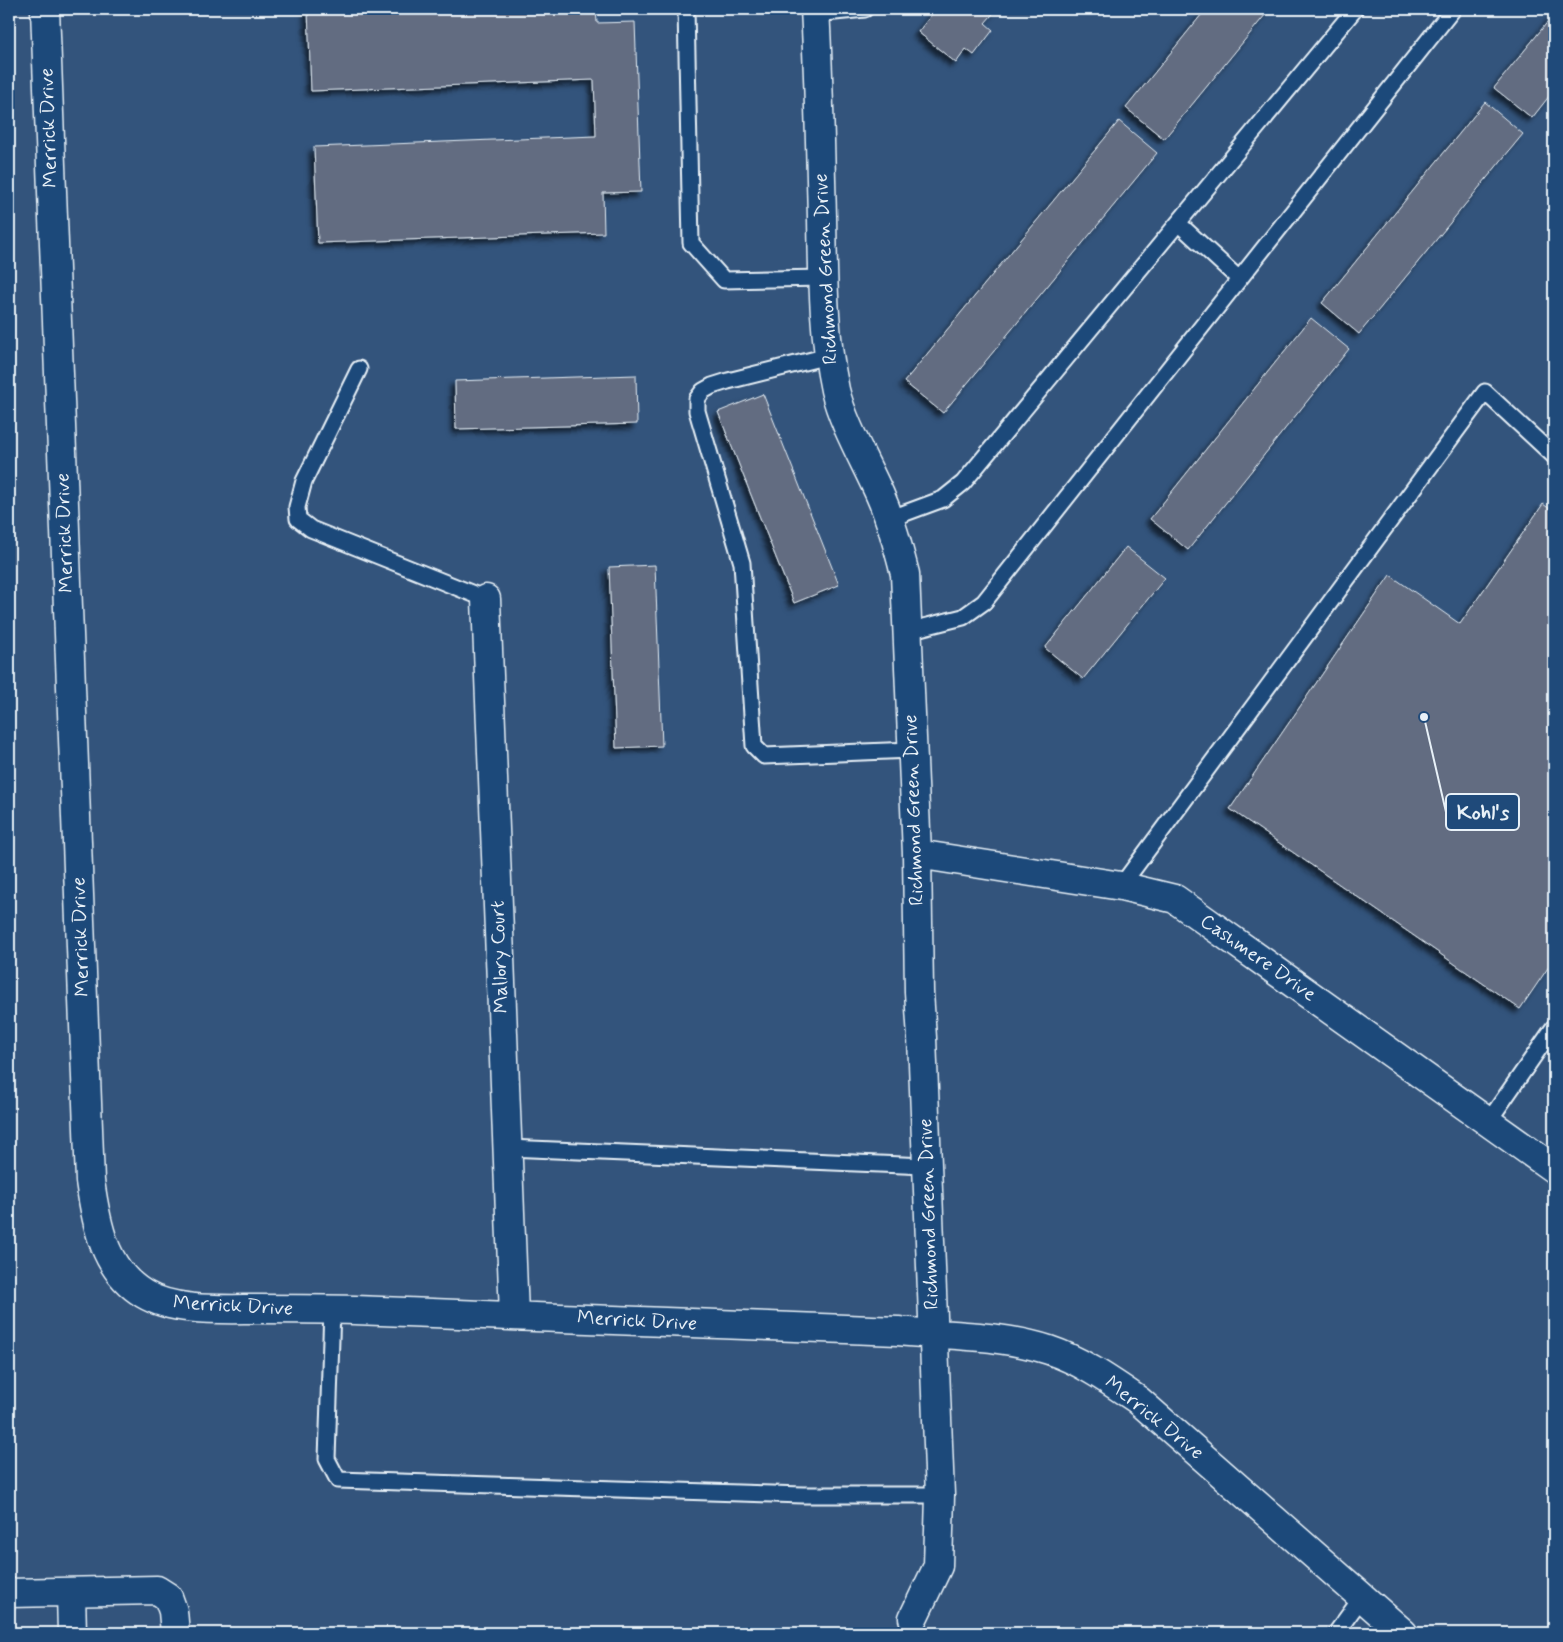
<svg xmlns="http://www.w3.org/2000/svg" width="1563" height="1642" viewBox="0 0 1563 1642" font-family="Mynerve,sans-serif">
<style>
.building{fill:#626c81;stroke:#e8f1f8;filter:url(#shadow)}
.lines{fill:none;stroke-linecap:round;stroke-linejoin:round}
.service-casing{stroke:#e8f1f8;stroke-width:19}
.minor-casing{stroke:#e8f1f8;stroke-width:31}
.service{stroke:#1f4a7a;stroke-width:15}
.minor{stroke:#1f4a7a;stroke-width:28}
.labels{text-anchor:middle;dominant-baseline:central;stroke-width:4.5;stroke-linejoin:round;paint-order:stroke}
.street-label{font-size:20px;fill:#e8f1f8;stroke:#1f4a7a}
.leader{fill:none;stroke:#e8f1f8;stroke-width:2}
.callout-dot{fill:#e8f1f8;stroke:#1f4a7a;stroke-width:2}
.callout{fill:#1f4a7a;stroke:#e8f1f8;stroke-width:2}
.callout-label{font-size:21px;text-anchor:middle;font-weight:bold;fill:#e8f1f8}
</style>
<defs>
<filter id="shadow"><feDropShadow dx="-4.5" dy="4.5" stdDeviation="2.5" flood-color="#0009"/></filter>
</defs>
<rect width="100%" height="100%" fill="#33547c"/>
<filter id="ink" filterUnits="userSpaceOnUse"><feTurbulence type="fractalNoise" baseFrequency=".02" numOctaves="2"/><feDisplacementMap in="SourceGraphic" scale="10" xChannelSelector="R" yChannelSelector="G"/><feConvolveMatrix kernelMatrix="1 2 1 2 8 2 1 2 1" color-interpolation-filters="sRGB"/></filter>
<g filter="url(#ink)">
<path class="building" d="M308,9H596L597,23L635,22L641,192L603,193L604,233L318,243L314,147L596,136L594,80L311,91Z
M936,9H997L985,23L993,30L974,55L966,49L956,63L918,32Z
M1206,9H1270L1164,139L1126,108Z
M1554,14V90L1532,118L1494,88Z
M1485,102L1523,134L1359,334L1322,303Z
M1119,121L1157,153L943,413L904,382Z
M1311,318L1349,349L1188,550L1150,519Z
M636,375L637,424L456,429L455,381Z
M763,394L839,585L794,603L718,412Z
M1543,504L1554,512V959L1520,1009L1230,809L1390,575L1460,624Z
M1126,547L1165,578L1083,679L1045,648Z
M655,565L662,746L616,748L609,567Z"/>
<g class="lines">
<defs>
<path id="service" d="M686,9L691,243L724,280L824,278
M815,14L865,9
M1178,223L1239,279
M828,356L728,381L712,386L703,391L697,399V411L742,563L754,746L764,756L912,750
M359,369L304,481L297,507L298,519L311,529L486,599
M889,519L943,499L963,483L1355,9
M908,631L963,617L984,602L1453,9
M1121,886L1485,392L1554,456
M1488,1122L1554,1027
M508,1148L926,1166
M332,1309L327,1459L338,1480L803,1495H940
M1336,1633L1362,1597"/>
<path id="minor" d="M45,9L90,1181C96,1223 104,1270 144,1294C174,1312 222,1309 257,1309C290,1309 322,1309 355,1310C536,1316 717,1325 898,1331C948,1336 1000,1334 1049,1350C1082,1361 1110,1381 1138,1400L1403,1633
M815,9C819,78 820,147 822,217C823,275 823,334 835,390C843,424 866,463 880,495C891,520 898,547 905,574L917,854L919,992L922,1038L940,1495L938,1566L913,1618
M486,599L514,1315
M917,854L1121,886L1175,899L1554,1169
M9,1593L157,1590L168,1597L173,1611L175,1633
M71,1593L72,1633"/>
</defs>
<use href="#service" class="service-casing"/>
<use href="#minor" class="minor-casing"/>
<use href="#service" class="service"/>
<use href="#minor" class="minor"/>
</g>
</g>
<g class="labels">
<g class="street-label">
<text transform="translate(49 128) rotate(-92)">Merrick Drive</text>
<text transform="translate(826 269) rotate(-93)">Richmond Green Drive</text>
<text transform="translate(65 533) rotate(-92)">Merrick Drive</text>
<text transform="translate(914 810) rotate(-92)">Richmond Green Drive</text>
<text transform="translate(81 937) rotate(-92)">Merrick Drive</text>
<text transform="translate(500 957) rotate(-92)">Mallory Court</text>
<text transform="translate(1258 958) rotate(35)">Cashmere Drive</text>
<text transform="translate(929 1214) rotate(-92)">Richmond Green Drive</text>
<text transform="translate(233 1306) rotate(3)">Merrick Drive</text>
<text transform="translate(637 1321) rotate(3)">Merrick Drive</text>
<text transform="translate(1154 1418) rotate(39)">Merrick Drive</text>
</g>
</g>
<path class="leader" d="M1424 717L1446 812"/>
<circle class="callout-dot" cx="1424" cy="717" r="5"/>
<rect class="callout" x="1446" y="794" width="73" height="36" rx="5"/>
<g class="callout-label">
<text x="1483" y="819">Kohl's</text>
</g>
<rect width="1563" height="1642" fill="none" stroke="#1f4a7a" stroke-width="30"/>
<rect x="15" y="15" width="1533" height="1612" fill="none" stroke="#e8f1f8" stroke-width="2" filter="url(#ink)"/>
</svg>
